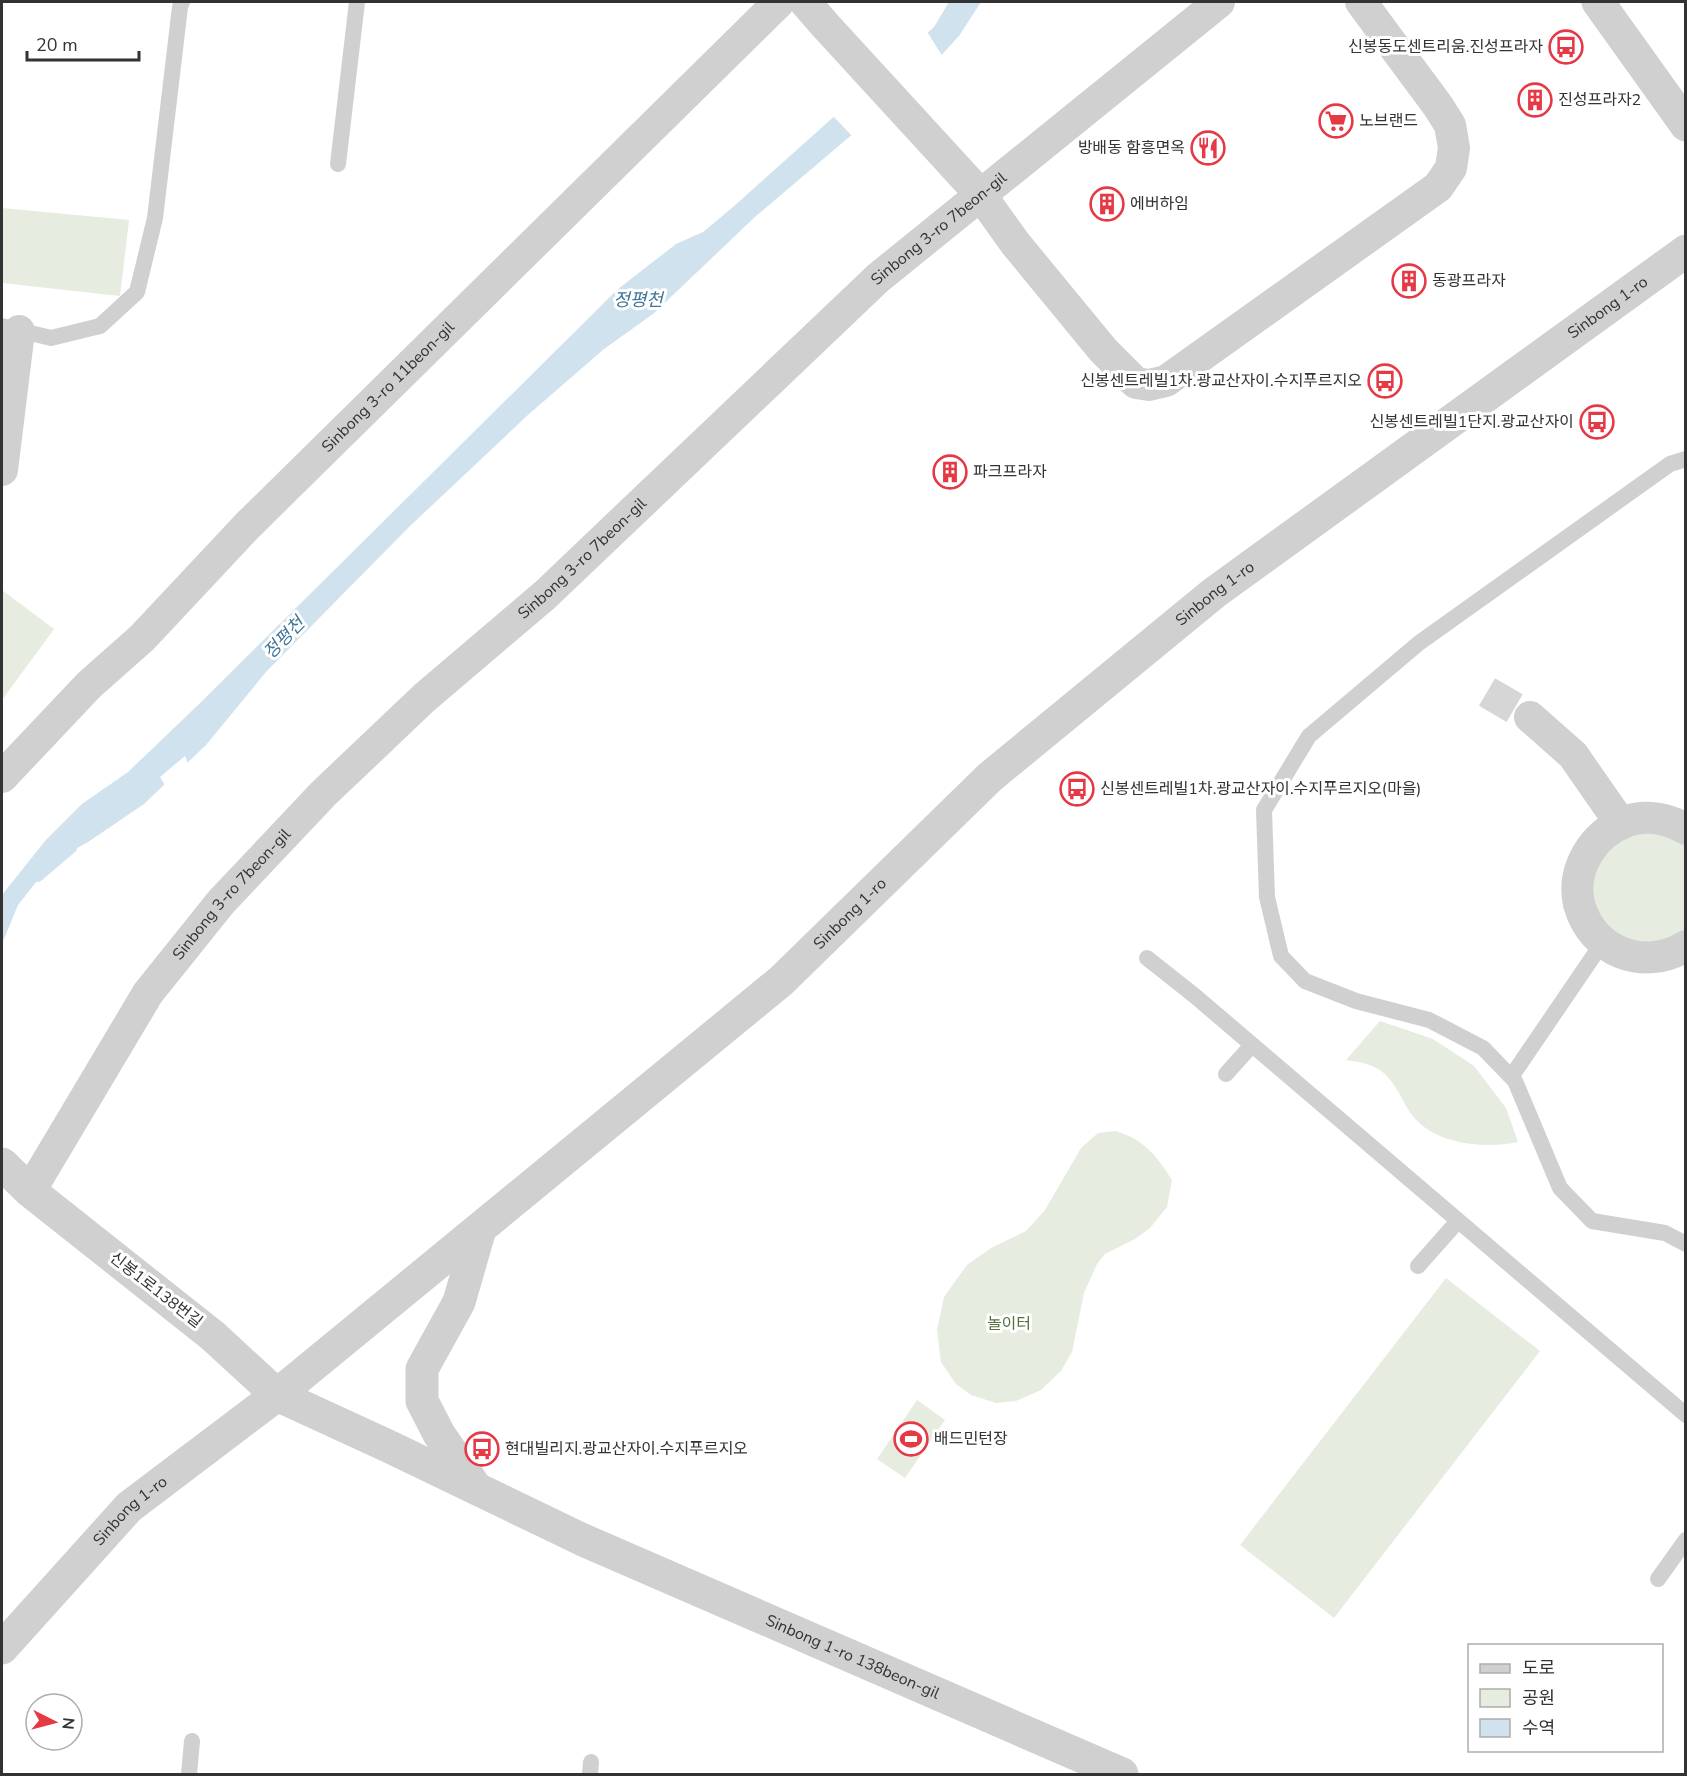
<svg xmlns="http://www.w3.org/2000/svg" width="1687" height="1776" viewBox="0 0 1687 1776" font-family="'Nunito Sans','Noto Sans KR',sans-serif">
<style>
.green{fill:#e6ecdf}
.water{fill:#cfe2ee}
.pier{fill:#fff}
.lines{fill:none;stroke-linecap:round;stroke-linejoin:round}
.stream{stroke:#cfe2ee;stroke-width:10}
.minor-tunnel{stroke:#d6d6d6;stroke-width:32;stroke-dasharray:32 16;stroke-linecap:butt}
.service{stroke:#d0d0d0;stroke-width:16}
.minor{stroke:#d0d0d0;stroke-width:32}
.tertiary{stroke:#d0d0d0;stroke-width:33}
.labels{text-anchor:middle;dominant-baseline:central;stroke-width:6;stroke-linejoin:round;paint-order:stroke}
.poi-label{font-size:16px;fill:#333;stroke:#fff;text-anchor:start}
.street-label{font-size:16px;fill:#333;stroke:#fff}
.park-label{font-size:16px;fill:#56703f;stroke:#fff}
.water-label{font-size:18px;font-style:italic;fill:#3f7597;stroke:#fff}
</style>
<rect width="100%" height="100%" fill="#fff"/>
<path class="green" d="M2,208L129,220L120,296L2,283Z
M2,590L54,629L2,700Z
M1614,831L1685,835V941L1648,954L1590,922L1587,861Z
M1380,1021L1433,1039L1474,1066L1506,1108L1518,1142C1484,1149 1435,1145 1412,1115C1407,1109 1404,1102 1400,1095C1386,1069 1375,1064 1346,1060Z
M1115,1131C1144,1139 1156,1155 1172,1180L1167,1207L1150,1228L1135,1239L1105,1254L1097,1264L1084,1293L1072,1352L1061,1371L1041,1390L1016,1401L996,1403L971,1395L956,1384L941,1362L937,1330L944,1297L967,1265L991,1248L1026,1231L1045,1210L1081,1148L1098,1133Z
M1446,1278L1540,1351L1334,1618L1240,1545Z
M917,1400L945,1420L905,1478L877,1459Z"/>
<path class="water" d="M949,2H981L959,36L927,71L756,216L653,314L604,349L529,414L410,526L266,672L206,745L144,804L88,842L52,862L18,905L2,944V895L45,841L82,804L128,772L197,706L618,289L676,244L703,232L733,207L934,27Z"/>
<path class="pier" d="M926,30L943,57L929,73L853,137L832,115Z
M185,756L189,766L166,787L160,777Z"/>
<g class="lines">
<path class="stream" d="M38,877L72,848"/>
<path class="minor-tunnel" d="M1487,692L1530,717"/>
<path class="service" d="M338,164L357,2
M2,326L51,338L100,326L137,292L155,218L180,7L182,2
M1686,459L1670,464L1419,643L1309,736L1264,810L1267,897L1281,956L1305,981L1356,1001L1429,1020L1483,1048L1515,1081L1560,1188L1592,1221L1665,1233L1686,1244
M1147,958L1195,996L1686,1415
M1226,1074L1252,1045
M1511,1077L1603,942
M1418,1266L1458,1221
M1658,1579L1686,1540
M189,1774L192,1741
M590,1774L591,1762"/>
<g class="minor">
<path d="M805,2L825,25L980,194L1015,243L1103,350L1136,383L1149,385L1166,381L1438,187L1451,168L1454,148L1450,125L1438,106L1361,2"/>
<path d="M2,470L19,331"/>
<path d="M1530,717L1573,755L1621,824"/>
<path id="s1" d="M2,777L89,685L142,638L248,525L779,2"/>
<path d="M1686,829C1667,818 1645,814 1624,822C1593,835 1571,869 1579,904C1592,952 1644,972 1686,946"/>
<path id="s2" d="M30,1191L148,993L221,902L323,794L424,698L545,595L878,278L1219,2"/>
</g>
<g class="tertiary">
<path d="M1598,2L1686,125"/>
<path id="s3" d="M2,1164L30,1191L213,1336L277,1395L388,1446L581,1539L1122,1774"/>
<path d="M476,1488L439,1434L422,1401V1369L459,1302L480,1229"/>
<path id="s4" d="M2,1648L129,1507L277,1395L781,981L990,777L1214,593L1686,251"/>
</g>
</g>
<defs>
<symbol id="bus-ring" viewBox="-11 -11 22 22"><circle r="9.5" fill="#fff" stroke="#e63946" stroke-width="1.5"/><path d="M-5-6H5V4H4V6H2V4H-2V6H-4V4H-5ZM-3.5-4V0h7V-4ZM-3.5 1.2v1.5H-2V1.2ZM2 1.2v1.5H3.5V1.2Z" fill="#e63946"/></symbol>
<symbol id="building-ring" viewBox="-11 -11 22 22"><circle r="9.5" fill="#fff" stroke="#e63946" stroke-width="1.5"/><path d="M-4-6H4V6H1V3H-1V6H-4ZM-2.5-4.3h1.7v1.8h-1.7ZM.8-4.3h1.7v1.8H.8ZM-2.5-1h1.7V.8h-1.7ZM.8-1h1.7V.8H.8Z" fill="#e63946"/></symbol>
<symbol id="supermarket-ring" viewBox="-11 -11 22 22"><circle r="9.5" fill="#fff" stroke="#e63946" stroke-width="1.5"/><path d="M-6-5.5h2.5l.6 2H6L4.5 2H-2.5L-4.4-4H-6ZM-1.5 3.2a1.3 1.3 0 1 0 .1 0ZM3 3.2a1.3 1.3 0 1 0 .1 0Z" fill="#e63946"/></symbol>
<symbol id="restaurant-ring" viewBox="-11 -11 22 22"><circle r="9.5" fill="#fff" stroke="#e63946" stroke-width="1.5"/><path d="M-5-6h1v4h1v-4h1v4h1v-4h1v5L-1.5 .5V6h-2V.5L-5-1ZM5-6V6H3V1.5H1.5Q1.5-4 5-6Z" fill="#e63946"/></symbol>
<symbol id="stadium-ring" viewBox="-11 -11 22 22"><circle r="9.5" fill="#fff" stroke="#e63946" stroke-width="1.5"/><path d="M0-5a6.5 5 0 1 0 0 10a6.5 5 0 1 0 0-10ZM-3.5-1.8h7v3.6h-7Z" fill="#e63946"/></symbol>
</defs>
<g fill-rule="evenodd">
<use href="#bus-ring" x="1547" y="28" width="38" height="38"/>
<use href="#building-ring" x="1516" y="81" width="38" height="38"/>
<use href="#supermarket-ring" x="1317" y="102" width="38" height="38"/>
<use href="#restaurant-ring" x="1189" y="129" width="38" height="38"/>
<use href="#building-ring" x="1088" y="185" width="38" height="38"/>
<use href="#building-ring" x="1390" y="262" width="38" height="38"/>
<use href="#bus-ring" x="1366" y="362" width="38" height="38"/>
<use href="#bus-ring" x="1578" y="403" width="38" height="38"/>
<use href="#building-ring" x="931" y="453" width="38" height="38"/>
<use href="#bus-ring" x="1058" y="770" width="38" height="38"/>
<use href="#stadium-ring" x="892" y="1420" width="38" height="38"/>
<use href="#bus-ring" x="463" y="1430" width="38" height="38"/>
</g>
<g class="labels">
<g class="poi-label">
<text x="1543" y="47" text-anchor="end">신봉동도센트리움.진성프라자</text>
<text x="1558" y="100">진성프라자2</text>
<text x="1359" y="121">노브랜드</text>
<text x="1185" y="148" text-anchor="end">방배동 함흥면옥</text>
<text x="1130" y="204">에버하임</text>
<text x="1432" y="281">동광프라자</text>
<text x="1362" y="381" text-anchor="end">신봉센트레빌1차.광교산자이.수지푸르지오</text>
<text x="1574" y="422" text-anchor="end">신봉센트레빌1단지.광교산자이</text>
<text x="973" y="472">파크프라자</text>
<text x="1100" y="789">신봉센트레빌1차.광교산자이.수지푸르지오(마을)</text>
<text x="934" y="1439">배드민턴장</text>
<text x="505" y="1449">현대빌리지.광교산자이.수지푸르지오</text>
</g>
<g class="street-label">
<text stroke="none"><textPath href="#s2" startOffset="1332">Sinbong 3-ro 7beon-gil</textPath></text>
<text stroke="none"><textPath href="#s4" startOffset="2096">Sinbong 1-ro</textPath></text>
<text stroke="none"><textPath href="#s1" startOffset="549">Sinbong 3-ro 11beon-gil</textPath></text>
<text stroke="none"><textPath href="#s2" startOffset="846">Sinbong 3-ro 7beon-gil</textPath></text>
<text stroke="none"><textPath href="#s4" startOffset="1610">Sinbong 1-ro</textPath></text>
<text stroke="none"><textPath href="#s2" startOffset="360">Sinbong 3-ro 7beon-gil</textPath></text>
<text stroke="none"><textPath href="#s4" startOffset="1124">Sinbong 1-ro</textPath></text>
<text transform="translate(156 1290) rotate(38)">신봉1로138번길</text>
<text stroke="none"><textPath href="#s4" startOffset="188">Sinbong 1-ro</textPath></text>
<text stroke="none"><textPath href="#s3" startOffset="992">Sinbong 1-ro 138beon-gil</textPath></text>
</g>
<g class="park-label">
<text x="1009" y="1324">놀이터</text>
</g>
<g class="water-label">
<text x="638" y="300">정평천</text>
<text transform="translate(284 638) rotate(-46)">정평천</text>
</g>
</g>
<rect width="1687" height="1776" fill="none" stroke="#333333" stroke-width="6"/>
<rect x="1468" y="1644" width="195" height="108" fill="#ffffff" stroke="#adadad" stroke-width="1.5"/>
<rect x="1480" y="1664" width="30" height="9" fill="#d0d0d0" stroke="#adadad" stroke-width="1.5"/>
<text x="1522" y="1674" font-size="18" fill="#333333">도로</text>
<rect x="1480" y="1689" width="30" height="18" fill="#e6ecdf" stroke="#adadad" stroke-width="1.5"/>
<text x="1522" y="1704" font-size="18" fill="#333333">공원</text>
<rect x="1480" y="1719" width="30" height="18" fill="#cfe2ee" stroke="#adadad" stroke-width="1.5"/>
<text x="1522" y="1734" font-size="18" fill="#333333">수역</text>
<g transform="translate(54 1722) rotate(96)"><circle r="28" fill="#ffffff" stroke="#adadad" stroke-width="1.5"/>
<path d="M0-4.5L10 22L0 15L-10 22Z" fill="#e63946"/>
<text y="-9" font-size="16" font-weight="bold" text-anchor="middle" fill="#333333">N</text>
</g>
<path d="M27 51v9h112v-9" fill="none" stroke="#333333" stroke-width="3"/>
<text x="36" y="51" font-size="18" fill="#333333" stroke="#ffffff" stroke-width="4.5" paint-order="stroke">20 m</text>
</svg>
